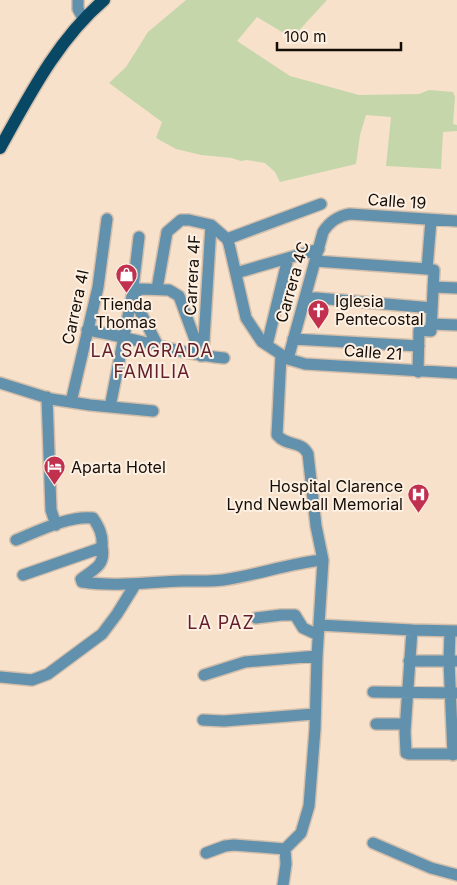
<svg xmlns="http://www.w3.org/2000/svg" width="457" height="885" viewBox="0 0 457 885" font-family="Inter,sans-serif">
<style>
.green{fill:#c5d6ab}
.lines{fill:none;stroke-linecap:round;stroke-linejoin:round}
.minor-casing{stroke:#d3bfab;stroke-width:14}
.major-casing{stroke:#d3bfab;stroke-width:15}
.minor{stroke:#6191ad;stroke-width:11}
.major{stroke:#084865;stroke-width:12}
.labels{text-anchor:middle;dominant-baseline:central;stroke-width:4;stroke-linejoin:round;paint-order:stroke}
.street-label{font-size:16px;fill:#140d06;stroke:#fdf0e2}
.poi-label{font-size:16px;fill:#140d06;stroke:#fdf0e2;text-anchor:start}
.neighbourhood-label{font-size:18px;letter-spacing:1px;fill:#631e2a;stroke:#fdf0e2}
</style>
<rect width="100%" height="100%" fill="#f7e1ca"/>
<path class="green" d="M186,0H327L292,38L257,17L237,41L290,76L359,95L419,94L429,90L453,92L455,97L453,124L457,125V131L443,132L441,169L386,166L391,117L366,115L360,135L356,164L280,182L275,172L265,163L247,160L241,161L232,158L201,155L176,149L156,138L162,122L109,83L126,67L148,32Z"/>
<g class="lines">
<defs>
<path id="minor" d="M78,0V9L84,20
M139,237L132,296L158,346
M227,239L321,204
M315,261L427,269
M236,273L319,249
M433,287L457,288
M157,289L167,232L181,220H189L211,225L227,239L229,244L246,318L262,342L288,359L305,364L457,373
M305,297L432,308
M431,324L457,325
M87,330C133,337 177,354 224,358
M293,339L419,346
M267,345L288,258
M281,355L277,435C287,447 301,440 308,454L316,526L323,560L317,656L315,729L309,806L301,833L285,849
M203,356L211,225
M288,359L323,232C330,221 338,216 350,214L457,221
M418,372L419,330L431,331L434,270L427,269L431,220
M0,383L51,399L90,405L153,411
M47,397L51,510L56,525
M71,402L98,287L107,219
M110,407L132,296L140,289L169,290L179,296L201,356
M16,540C38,531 70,515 93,518C99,527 103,535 102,546L98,549L23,575
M102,546C106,566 94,569 81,579L82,582C116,587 149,582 182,581C198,581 213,582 229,579C260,574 291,563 323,560
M256,618L281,615H295L303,628L318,635
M319,625L412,630L457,631
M412,630L405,731L406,753L409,754H457
M450,631L449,661L453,755
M409,661H455
M204,675L245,662L317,656
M0,677L32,680L48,674L102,634L117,614L135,585
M373,692L456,693
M203,720L224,721L314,714
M376,724H405
M373,843L431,868L457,875
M206,853L225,846L234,845L285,849L286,864L283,885"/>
<path id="major" d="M0,148C29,96 58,39 104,0"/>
</defs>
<use href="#minor" class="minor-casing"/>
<use href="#major" class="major-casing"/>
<use href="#minor" class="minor"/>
<use href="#major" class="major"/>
</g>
<defs>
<symbol id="shop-pin" viewBox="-11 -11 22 30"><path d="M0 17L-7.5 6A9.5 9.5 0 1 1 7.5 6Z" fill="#c1304f" stroke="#fdf0e2"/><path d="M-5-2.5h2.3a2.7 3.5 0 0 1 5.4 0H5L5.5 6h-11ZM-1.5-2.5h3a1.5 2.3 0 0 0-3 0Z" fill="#fff"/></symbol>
<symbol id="church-pin" viewBox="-11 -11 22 30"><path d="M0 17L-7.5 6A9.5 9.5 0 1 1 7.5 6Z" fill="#c1304f" stroke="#fdf0e2"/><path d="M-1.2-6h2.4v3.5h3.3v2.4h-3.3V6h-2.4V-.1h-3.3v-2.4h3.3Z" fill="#fff"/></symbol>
<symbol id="hotel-pin" viewBox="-11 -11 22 30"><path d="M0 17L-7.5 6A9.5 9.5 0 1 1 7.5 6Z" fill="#c1304f" stroke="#fdf0e2"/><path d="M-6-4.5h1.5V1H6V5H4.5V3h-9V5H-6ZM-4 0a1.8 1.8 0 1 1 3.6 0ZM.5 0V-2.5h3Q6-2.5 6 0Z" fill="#fff"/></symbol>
<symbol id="hospital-pin" viewBox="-11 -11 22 30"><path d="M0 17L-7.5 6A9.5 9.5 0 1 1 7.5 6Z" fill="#c1304f" stroke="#fdf0e2"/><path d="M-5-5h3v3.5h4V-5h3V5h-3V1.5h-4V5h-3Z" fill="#fff"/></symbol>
</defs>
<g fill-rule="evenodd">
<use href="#shop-pin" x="114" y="262" width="25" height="34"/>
<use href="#church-pin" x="306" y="298" width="25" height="34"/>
<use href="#hotel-pin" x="42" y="454" width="25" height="34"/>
<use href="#hospital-pin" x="406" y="482" width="25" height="34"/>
</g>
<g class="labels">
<g class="street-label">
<text transform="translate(397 201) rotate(4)">Calle 19</text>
<text transform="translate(192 275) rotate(-87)">Carrera 4F</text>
<text transform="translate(292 282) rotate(-74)">Carrera 4C</text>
<text transform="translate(75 307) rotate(-78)">Carrera 4I</text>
<text transform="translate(373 352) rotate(4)">Calle 21</text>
</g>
<g class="poi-label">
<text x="335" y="301">Iglesia<tspan x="335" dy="18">Pentecostal</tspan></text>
<text x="126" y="304" text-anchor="middle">Tienda<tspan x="126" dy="18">Thomas</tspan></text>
<text x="71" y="467">Aparta Hotel</text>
<text x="403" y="486" text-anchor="end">Hospital Clarence<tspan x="403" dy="18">Lynd Newball Memorial</tspan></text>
</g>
<g class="neighbourhood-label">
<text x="152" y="350">LA SAGRADA<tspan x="152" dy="21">FAMILIA</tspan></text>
<text x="221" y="622">LA PAZ</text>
</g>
</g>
<path d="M277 42v8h124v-8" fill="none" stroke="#140d06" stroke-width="2.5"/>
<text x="284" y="42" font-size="15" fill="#140d06" stroke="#fdf0e2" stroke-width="4" paint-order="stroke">100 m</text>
</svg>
